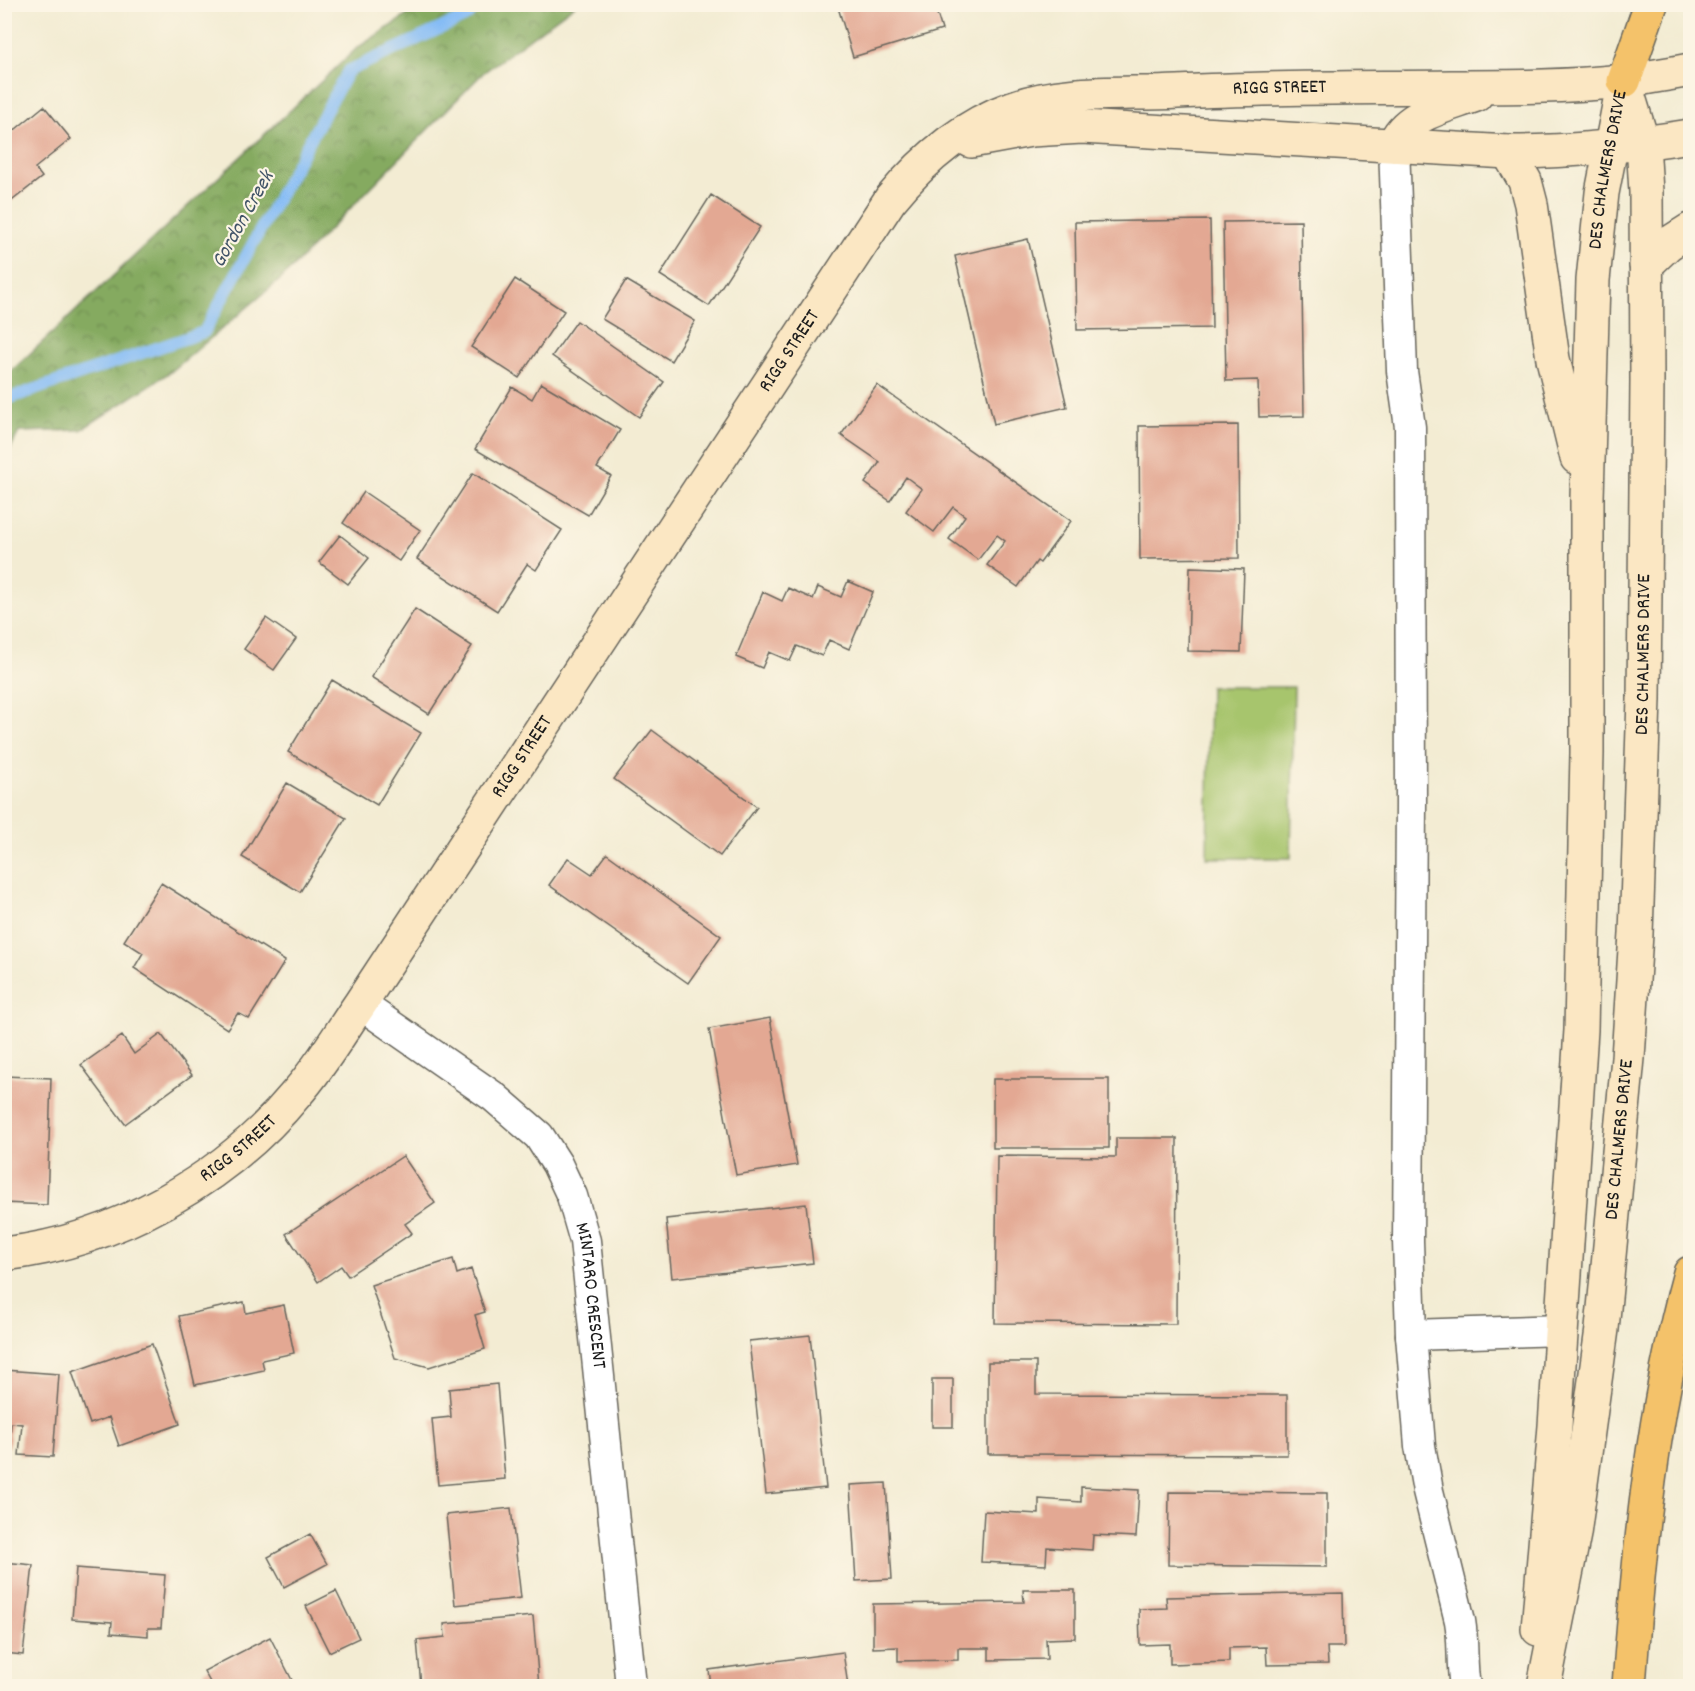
<svg xmlns="http://www.w3.org/2000/svg" width="1695" height="1691" viewBox="0 0 1695 1691" font-family="Dekko,sans-serif">
<style>
.grass{fill:#a7c56d;stroke:#627044;stroke-width:1.5}
.forest{fill:url(#forest-crowns);stroke:#50633e;stroke-width:1.5}
.lines{fill:none;stroke-linecap:round;stroke-linejoin:round}
.stream{stroke:#85bcf5;stroke-width:12}
.building{fill:#e3a893}
.street-casing{stroke:#67655c;stroke-width:33}
.secondary-casing{stroke:#67655c;stroke-width:36}
.highway-casing{stroke:#67655c;stroke-width:36}
.street{stroke:#fff;stroke-width:30}
.secondary{stroke:#fbe7c3;stroke-width:33}
.highway{stroke:#f4c26a;stroke-width:33}
.labels{text-anchor:middle;dominant-baseline:central;stroke-width:4.5;stroke-linejoin:round;paint-order:stroke}
.street-label{font-size:20px;fill:#1c1c1c;stroke:#fcf5e5}
.water-label{font-size:21px;font-style:italic;fill:#415468;stroke:#fcf5e5}
</style>
<defs>
<pattern id="forest-crowns" width="20" height="18" patternUnits="userSpaceOnUse" patternTransform="scale(1.5)"><rect width="20" height="18" fill="#85aa60"/><path d="M2 6a3 3 0 1 1 6 0M12 15a3 3 0 1 1 6 0" fill="none" stroke="#6c8a4e"/></pattern>
</defs>
<rect width="100%" height="100%" fill="#fcf5e5"/>
<filter id="ink" filterUnits="userSpaceOnUse"><feTurbulence type="fractalNoise" baseFrequency=".0167" numOctaves="2"/><feDisplacementMap in="SourceGraphic" scale="12" xChannelSelector="R" yChannelSelector="G"/><feConvolveMatrix kernelMatrix="1 2 1 2 8 2 1 2 1" color-interpolation-filters="sRGB"/></filter>
<filter id="wash" filterUnits="userSpaceOnUse"><feTurbulence type="fractalNoise" baseFrequency=".008" numOctaves="4" result="noise"/><feDisplacementMap in="SourceGraphic" scale="24" xChannelSelector="R" yChannelSelector="G"/><feGaussianBlur stdDeviation="1.35" result="paint"/><feColorMatrix in="noise" values="0 0 0 0 0 0 0 0 0 0 0 0 0 0 0 0 0 1.4 0 .05"/><feComposite in="paint" operator="in"/></filter>
<g filter="url(#wash)">
<rect width="100%" height="100%" fill="#f3ecd3"/>
<path class="grass" d="M1210,687H1294L1291,858H1207Z"/>
<path class="forest" d="M424,4L575,5L483,73L282,278L172,371L81,430L19,432L5,459V377L357,48Z"/>
<g class="lines">
<path class="stream" d="M4,400L204,332L348,71L465,17L480,4"/>
</g>
<g id="blocks">
<path class="building" d="M837,4H934L942,30L853,57Z
M44,106L71,139L35,168L42,177L4,207V125L11,133Z
M711,195L760,227L709,306L660,275Z
M1210,220L1212,328L1077,330L1075,222Z
M1301,221L1304,416L1259,417L1258,380L1226,381L1223,222Z
M1028,239L1067,407L994,424L955,256Z
M515,279L564,311L519,378L471,347Z
M626,280L695,321L671,361L602,319Z
M577,321L664,382L639,417L552,356Z
M541,383L620,430L597,468L611,476L588,515L475,449L512,387L532,399Z
M877,385L1071,521L1040,563L1037,561L1018,587L987,565L1005,541L997,535L978,560L949,539L965,516L953,507L934,532L906,511L922,489L906,477L890,501L865,483L880,462L841,435Z
M1238,425L1239,558L1140,559L1139,426Z
M473,473L562,530L536,570L527,564L497,611L417,559Z
M364,492L420,530L399,561L343,523Z
M340,535L369,558L348,584L319,562Z
M1190,567L1244,569L1241,652L1188,651Z
M848,581L873,592L849,649L829,640L822,656L797,646L790,661L769,652L762,668L736,657L763,592L782,601L788,588L813,599L818,587L841,597Z
M415,609L472,646L429,714L371,677Z
M266,618L296,639L274,670L244,649Z
M332,680L421,733L377,805L288,752Z
M652,730L757,807L720,856L614,779Z
M287,783L346,818L300,892L242,857Z
M607,854L721,936L688,983L549,885L568,858L592,874Z
M161,883L285,961L249,1019L238,1013L227,1029L134,968L143,953L124,941Z
M770,1018L797,1165L736,1175L709,1029Z
M161,1034L192,1075L125,1124L81,1065L122,1036L134,1054Z
M4,1076L51,1078L47,1205L4,1203Z
M993,1079H1109V1148H993Z
M1116,1138H1177L1176,1324L995,1323L997,1156L1116,1157Z
M403,1156L435,1203L405,1224L412,1233L348,1276L341,1266L318,1282L286,1234Z
M806,1204L813,1263L672,1278L666,1219Z
M453,1259L457,1274L471,1269L485,1312L475,1315L485,1349L429,1367L395,1358L371,1285Z
M244,1302L246,1313L284,1305L294,1353L262,1360L264,1370L195,1385L179,1316Z
M810,1335L826,1488L766,1494L749,1341Z
M152,1344L180,1424L119,1446L109,1417L90,1424L72,1372Z
M988,1362H1036V1394L1287,1395V1455L988,1454Z
M4,1370L59,1374L53,1457L19,1455L22,1424L11,1423L9,1447H4Z
M932,1379H953V1427H932Z
M497,1384L505,1479L438,1485L432,1419L451,1417L449,1389Z
M886,1483L892,1579L856,1581L850,1485Z
M1081,1487L1139,1490L1136,1537L1093,1535L1092,1550L1047,1547L1046,1565L981,1562L984,1511L1039,1514V1499L1081,1502Z
M1169,1492L1327,1493V1567L1168,1565Z
M511,1508L521,1598L455,1605L446,1515Z
M310,1534L327,1564L284,1587L268,1557Z
M4,1562L33,1565L23,1655L4,1653Z
M76,1568L165,1575L161,1628H148V1636L111,1633L112,1622L72,1619Z
M1023,1590H1075V1638L1046,1639L1047,1659L989,1660V1648H958V1660L898,1661V1647L873,1648V1604L1024,1602Z
M336,1591L359,1638L329,1652L306,1606Z
M1343,1593L1344,1647H1327L1328,1664L1267,1665L1266,1647L1229,1648V1662L1170,1664V1644L1140,1645L1139,1609L1167,1608L1166,1597Z
M533,1616L539,1686H421L417,1640L445,1637L444,1624Z
M270,1637L295,1686H212L204,1671Z
M843,1652L848,1686H711L709,1670Z"/>
</g>
</g>
<g filter="url(#ink)">
<use href="#blocks" fill-opacity="0" stroke="#67655c" stroke-width="1.5"/>
<g class="lines">
<defs>
<g id="street">
<path d="M1394,145L1402,371L1410,427L1411,804L1408,1241L1411,1335L1420,1446L1428,1491L1460,1621C1464,1643 1461,1664 1465,1686"/>
<path id="s1" d="M360,1004L494,1097L539,1136L557,1164L572,1196L585,1241L631,1686"/>
<path d="M1411,1335L1561,1330"/>
</g>
<g id="secondary">
<path d="M971,141L1031,130L1082,127L1508,152C1571,152 1628,146 1690,136"/>
<path d="M1394,145C1404,114 1448,106 1476,95"/>
<path d="M1508,152L1525,181L1531,204L1553,359L1577,458"/>
<path d="M1646,265L1668,244L1690,230"/>
<path id="s2" d="M4,1254C117,1241 225,1180 297,1093C321,1066 340,1033 360,1004L890,200C922,161 964,125 1012,108C1066,89 1123,95 1178,92C1269,87 1360,88 1451,87C1508,87 1566,87 1623,81C1646,78 1668,74 1690,70"/>
<path id="s3" d="M1538,1629L1555,1426L1581,1030L1587,753V498L1593,280L1602,193L1623,85"/>
<path id="s4" d="M1544,1686L1574,1534L1602,1329L1628,1058L1636,934L1644,699L1647,380L1646,192L1643,143L1624,81"/>
</g>
<path id="highway" d="M1624,81L1651,4
M1629,1686C1639,1547 1653,1408 1690,1273"/>
</defs>
<use href="#street" class="street-casing"/>
<use href="#secondary" class="secondary-casing"/>
<use href="#highway" class="highway-casing"/>
<use href="#street" class="street"/>
<use href="#secondary" class="secondary"/>
<use href="#highway" class="highway"/>
</g>
</g>
<g class="labels">
<g class="street-label">
<text stroke="none"><textPath href="#s2" startOffset="1838">RIGG STREET</textPath></text>
<text stroke="none"><textPath href="#s3" startOffset="1462">DES CHALMERS DRIVE</textPath></text>
<text stroke="none"><textPath href="#s2" startOffset="1233">RIGG STREET</textPath></text>
<text stroke="none"><textPath href="#s4" startOffset="1038">DES CHALMERS DRIVE</textPath></text>
<text stroke="none"><textPath href="#s2" startOffset="747">RIGG STREET</textPath></text>
<text stroke="none"><textPath href="#s4" startOffset="552">DES CHALMERS DRIVE</textPath></text>
<text stroke="none"><textPath href="#s2" startOffset="261">RIGG STREET</textPath></text>
<text stroke="none"><textPath href="#s1" startOffset="393">MINTARO CRESCENT</textPath></text>
</g>
<g class="water-label">
<text transform="translate(244 220) rotate(-61)">Gordon Creek</text>
</g>
</g>
<rect width="1695" height="1691" fill="none" stroke="#fcf5e5" stroke-width="24"/>
</svg>
